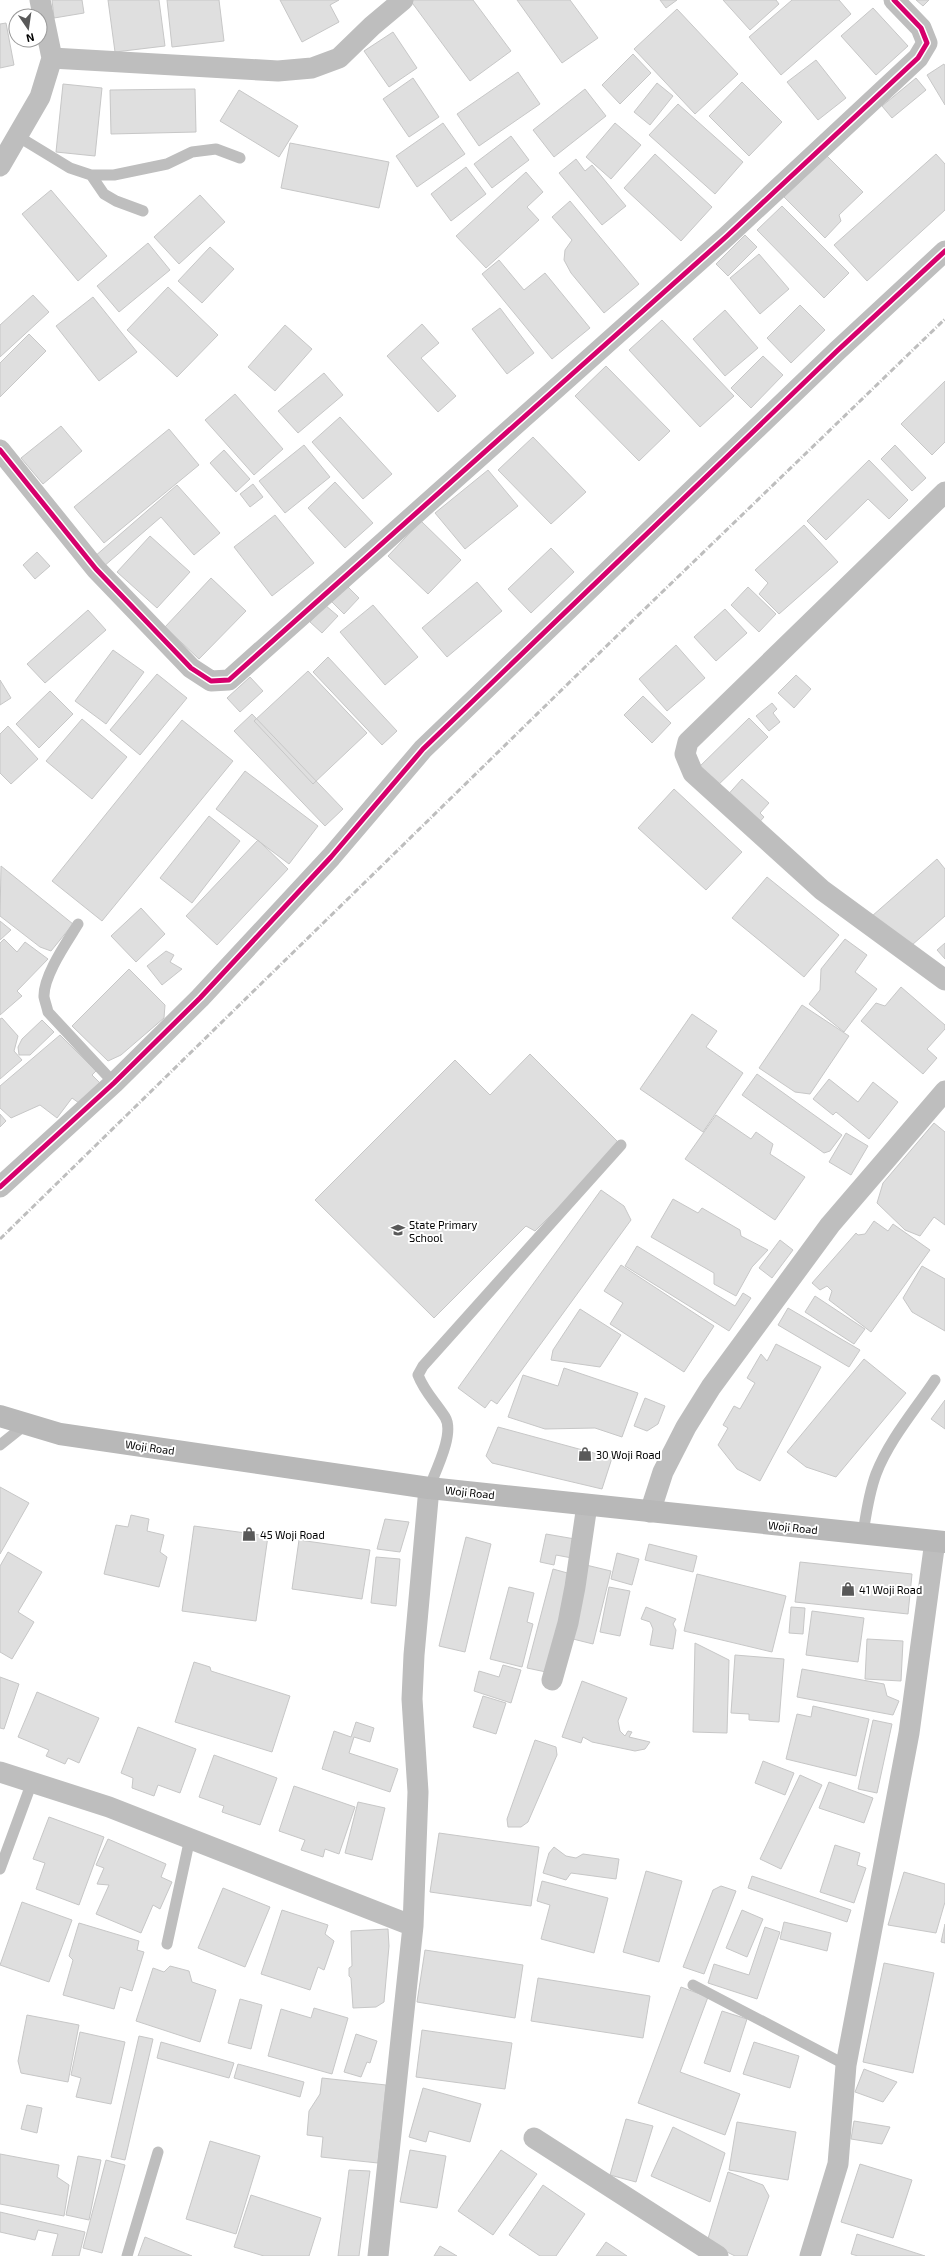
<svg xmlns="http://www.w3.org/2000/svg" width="945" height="2256" viewBox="0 0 945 2256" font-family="'Exo 2',sans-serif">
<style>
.building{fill:#dfdfdf;stroke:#c7c7c7}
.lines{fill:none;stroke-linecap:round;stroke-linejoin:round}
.service{stroke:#bebebe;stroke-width:11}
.minor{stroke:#bebebe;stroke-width:21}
.secondary{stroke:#b8b8b8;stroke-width:22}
.rail{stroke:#bebebe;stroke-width:3;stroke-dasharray:6 2 1 2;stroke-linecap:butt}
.cycleway-casing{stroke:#fff;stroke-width:8}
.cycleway{stroke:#d6006c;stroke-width:5}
.labels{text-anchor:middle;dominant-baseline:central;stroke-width:4;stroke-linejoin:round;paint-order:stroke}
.poi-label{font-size:11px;fill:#000;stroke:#fff;text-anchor:start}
.street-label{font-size:11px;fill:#000;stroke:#fff}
</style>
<rect width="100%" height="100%" fill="#fff"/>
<path class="building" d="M52,0H82L84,13L54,18Z
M108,0H159L165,46L115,52Z
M167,0H219L224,41L172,47Z
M280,0H339L330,5L339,22L302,42Z
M410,0H473L511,51L470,81Z
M517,0H570L598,38L562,63Z
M660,0H677L666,8Z
M723,0H776L779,4L750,30Z
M792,0H839L851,14L781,75L749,37Z
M916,0H929L923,6Z
M873,8L908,46L876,75L841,36Z
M677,9L738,74L695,114L634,49Z
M6,23L14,65L0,68V24Z
M393,32L417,68L389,87L364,51Z
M633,54L651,73L620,104L602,85Z
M816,60L846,98L818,120L787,82Z
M944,64L945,66V105L927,75Z
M518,72L540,104L479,146L457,114Z
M413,78L439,117L409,137L383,99Z
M916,78L926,90L892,118L882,106Z
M742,82L782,122L749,156L709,116Z
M657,83L673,96L650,125L634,112Z
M63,84L102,88L95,156L56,152Z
M195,89L196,132L111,134L110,90Z
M585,89L606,116L554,157L533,130Z
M239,90L298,126L279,157L220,121Z
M678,104L743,162L715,194L649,135Z
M443,123L465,154L417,187L396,156Z
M615,123L641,145L611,179L586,157Z
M511,136L529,160L492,188L474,164Z
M290,143L389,162L379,208L281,188Z
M655,154L712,207L681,241L624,188Z
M936,154L945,164V210L867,281L834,245Z
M827,156L863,192L839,215L841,221L825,238L784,197Z
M576,159L585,171L592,165L626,206L602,225L559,173Z
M466,167L486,194L451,221L431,194Z
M526,172L543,192L527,207L539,220L486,268L456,236Z
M51,190L107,256L78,281L22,214Z
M200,195L225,222L179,264L154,237Z
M570,201L639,284L604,313L571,273L564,260L565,250L572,240L552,217Z
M782,206L849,273L824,298L757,230Z
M745,235L757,247L728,276L716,264Z
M148,243L170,270L119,312L97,286Z
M210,247L234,269L202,303L178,281Z
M759,254L789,289L760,314L730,278Z
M499,260L524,290L545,273L590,328L552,359L482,274Z
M168,287L218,335L177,377L127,330Z
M33,295L49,312L0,357V325Z
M93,297L137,352L99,381L56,326Z
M800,305L825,330L791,363L767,338Z
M500,308L534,353L507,374L472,329Z
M725,310L758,348L725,376L693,339Z
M662,320L734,396L700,427L629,350Z
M422,324L439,343L421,358L456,396L438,412L387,356Z
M285,325L312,349L275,391L248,367Z
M29,334L46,351L0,397V363Z
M763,356L783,375L751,408L731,388Z
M606,366L670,431L639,461L575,396Z
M324,373L343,395L298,433L278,411Z
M945,381V442L932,455L901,424Z
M235,394L283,449L254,475L205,420Z
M340,417L392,474L363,499L312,442Z
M61,426L82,451L43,484L21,458Z
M169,429L199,465L104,543L74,507Z
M533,437L586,492L551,524L498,470Z
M304,445L330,477L285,513L259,481Z
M895,445L926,478L912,491L881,459Z
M224,450L250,479L236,492L210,463Z
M869,460L908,500L889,519L868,499L826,540L807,521Z
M488,470L518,506L465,549L435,513Z
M335,482L373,523L345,548L308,508Z
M253,484L263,497L250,507L240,494Z
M177,485L220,533L194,555L161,517L103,567L94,557Z
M275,515L314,563L272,596L234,547Z
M421,521L461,560L428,594L388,556Z
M804,525L838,562L779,614L759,594L768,583L755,570Z
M150,536L190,572L157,608L117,572Z
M551,548L574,572L531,613L508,589Z
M37,552L50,566L35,579L23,565Z
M211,578L246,611L199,659L165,627Z
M477,582L502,611L447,657L422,628Z
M346,585L359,598L344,614L331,601Z
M748,587L776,614L759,632L731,605Z
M325,605L338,616L322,633L310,622Z
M373,605L418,657L385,685L340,632Z
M725,609L747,633L716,661L694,637Z
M88,610L106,630L45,683L27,664Z
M676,645L705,678L667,711L639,679Z
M113,650L144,672L106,724L75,701Z
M328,657L397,731L382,745L313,672Z
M308,671L367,733L313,784L254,721Z
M157,674L187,698L140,755L110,730Z
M796,675L811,689L794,708L778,693Z
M250,677L263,691L240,712L227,698Z
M0,680L11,698L0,705Z
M50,691L73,714L39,748L16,724Z
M643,696L671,723L652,743L624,715Z
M772,703L777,709L773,713L780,722L769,731L756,716Z
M252,714L343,809L325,826L234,731Z
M749,718L768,737L714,789L695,771Z
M82,719L127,757L92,799L46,761Z
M182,720L233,761L102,921L52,881Z
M8,726L38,759L11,784L0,773V734Z
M245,771L318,826L289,864L216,809Z
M742,779L769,803L760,813L764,817L755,827L724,799Z
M674,789L742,852L706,890L638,828Z
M209,816L240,841L192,903L160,878Z
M258,840L288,869L217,945L186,916Z
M937,859L945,869V916L912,945L872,916Z
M1,866L73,924L51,951L40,947L0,916Z
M767,877L839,935L804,977L732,918Z
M141,908L165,934L136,962L111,936Z
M0,921L11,930L0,940Z
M4,939L17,952L25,942L48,959L17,991L22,996L0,1015V943Z
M845,939L867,955L855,972L877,989L844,1032L809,1004L820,990L821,969Z
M945,943V959L937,950Z
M166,951L174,955L170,962L182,969L162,985L147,966Z
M129,969L165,1005L164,1018L121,1055L108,1061L72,1026Z
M901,987L945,1025V1029L927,1049L937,1058L923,1074L861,1021L876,1003L885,1006Z
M802,1005L849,1036L810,1094L795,1092L759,1068Z
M692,1014L717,1031L706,1047L743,1073L703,1132L640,1089Z
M2,1018L18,1036L14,1051L22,1060L0,1079V1019Z
M42,1020L54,1032L30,1055H19L18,1047L22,1039Z
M60,1035L96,1071L92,1075L103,1086L79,1103L72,1098L57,1118L40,1105L11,1118L0,1108V1086Z
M530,1054L621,1145L535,1231L526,1226L434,1318L315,1200L455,1060L490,1095Z
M757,1074L842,1135L830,1151L824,1153L742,1095Z
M829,1079L858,1102L873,1082L898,1102L869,1139L836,1112L833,1115L813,1099Z
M0,1114L6,1121L0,1127Z
M716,1115L751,1139L756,1132L773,1144L770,1154L805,1177L775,1220L685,1159Z
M934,1123L945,1132V1225L934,1217L920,1236L905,1230L877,1203L883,1183Z
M846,1133L868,1146L851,1175L829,1162Z
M601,1190L624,1206L631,1220L497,1404L491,1400L485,1408L458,1388Z
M673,1199L698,1213L702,1208L740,1230L741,1236L768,1250L752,1267L736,1296L714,1284V1273L651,1237Z
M874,1221L888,1231L893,1224L930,1250L871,1332L829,1300L832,1291L827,1286L820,1290L812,1283L856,1233L858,1235L865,1234Z
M780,1240L793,1250L772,1278L759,1268Z
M637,1246L735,1306L743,1293L751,1298L729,1331L625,1266Z
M621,1265L714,1326L684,1372L610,1324L623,1303L604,1291Z
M922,1266L945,1279V1331L912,1312L903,1298Z
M815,1296L865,1329L854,1344L805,1312Z
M788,1308L860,1350L849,1367L778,1325Z
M580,1309L621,1335L600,1367L551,1360L553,1350Z
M776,1344L821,1367L760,1481L737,1469L718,1445L728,1428L723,1425L734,1406L740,1409L755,1383L747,1378L761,1354L767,1361Z
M864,1359L906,1393L836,1477L806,1467L787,1452Z
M564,1368L638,1393L622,1437L595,1428L545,1429L508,1417L523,1375L558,1386Z
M645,1398L665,1406L658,1424L647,1431L634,1426Z
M945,1400V1429L931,1419Z
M498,1427L612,1458L602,1489L492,1463L486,1456Z
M0,1487L29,1503L0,1554Z
M131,1515L149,1519L147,1531L164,1535L160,1552L167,1557L159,1587L104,1574L116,1525L128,1527Z
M385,1519L409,1522L400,1552L377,1549Z
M194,1526L268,1536L256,1621L182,1611Z
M546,1534L575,1539L572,1558L556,1555L554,1565L540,1562Z
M466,1537L491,1544L465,1652L439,1646Z
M299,1540L370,1550L362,1599L292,1589Z
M649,1544L697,1556L693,1572L645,1560Z
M8,1552L42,1572L18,1612L34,1622L12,1659L0,1652V1566Z
M617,1553L639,1559L632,1585L611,1579Z
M376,1557L400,1559L396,1606L371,1603Z
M800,1562L912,1574L908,1614L795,1602Z
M586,1565L611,1571L593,1644L569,1638Z
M553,1569L571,1574L546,1672L527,1668Z
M697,1574L786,1596L772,1652L684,1631Z
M509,1587L534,1593L527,1622L533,1624L522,1667L490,1659Z
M609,1587L630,1591L620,1636L600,1632Z
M646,1607L676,1619L673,1624L676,1630L673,1649L650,1645L653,1629L650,1622L641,1619Z
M791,1607L805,1608L803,1634L789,1633Z
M812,1611L864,1618L858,1662L806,1655Z
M867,1639L903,1641L901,1681L865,1679Z
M695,1643L729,1660L727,1733L693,1732Z
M735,1655L784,1659L779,1722L749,1720V1714L731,1713Z
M194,1662L210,1667L211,1671L290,1696L272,1752L175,1722Z
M503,1665L521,1670L511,1703L474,1691L479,1671L499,1677Z
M802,1669L884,1684L887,1696L899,1701L893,1715L797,1697Z
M0,1677L19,1684L4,1729L0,1728Z
M582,1681L627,1698L618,1721L620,1731L625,1736L628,1731L632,1732L629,1737L650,1742L645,1749L635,1751L592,1742L583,1737L581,1743L562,1737Z
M37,1692L99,1718L79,1763L68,1758L65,1764L46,1756L49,1750L18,1737Z
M483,1696L506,1703L496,1734L473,1727Z
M813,1706L869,1719L856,1776L786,1759L797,1714L811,1717Z
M873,1720L892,1724L877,1793L858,1789Z
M356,1722L374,1728L370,1742L354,1737L349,1753L398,1769L390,1792L322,1769L334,1731L351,1737Z
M138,1727L196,1749L180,1793L158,1785L154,1796L132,1788L133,1778L121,1773Z
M535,1740L556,1747L557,1755L528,1822L521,1827H508L507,1819Z
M214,1755L277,1778L260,1825L222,1812L224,1806L199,1797Z
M763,1761L794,1773L785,1795L755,1783Z
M800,1775L822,1785L781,1869L760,1859Z
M829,1782L873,1798L864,1823L819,1808Z
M294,1786L355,1807L339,1854L325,1849L323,1857L301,1850L305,1840L279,1831Z
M358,1802L385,1808L372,1860L345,1853Z
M49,1817L104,1837L79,1905L36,1889L45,1863L33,1859Z
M439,1833L539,1847L531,1906L430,1892Z
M108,1839L166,1864L161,1877L172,1882L160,1909L153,1905L141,1933L96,1914L109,1885L97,1884L104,1868L96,1865Z
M835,1845L860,1853L857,1865L866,1868L854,1903L820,1892Z
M554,1847L566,1856L576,1858L583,1854L619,1859L616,1879L571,1873L566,1880L543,1873L549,1853Z
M646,1871L682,1881L659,1962L623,1952Z
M904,1872L945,1884V1902L936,1933L888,1925Z
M752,1876L851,1910L847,1922L748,1888Z
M542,1881L608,1898L594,1953L541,1939L550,1905L537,1901Z
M721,1886L736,1891L704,1974L683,1967L713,1890Z
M223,1888L270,1907L245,1967L198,1948Z
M22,1902L72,1920L49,1982L0,1965Z
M282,1910L328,1925L325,1934L334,1941L324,1970L318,1967L310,1990L261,1974Z
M742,1910L763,1919L747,1957L726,1948Z
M784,1922L831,1933L827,1951L780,1939Z
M79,1923L139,1941L137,1950L144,1952L132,1991L120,1987L114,2009L63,1995L73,1960L69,1956Z
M945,1924V1943L941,1942Z
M765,1927L780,1932L757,1999L708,1983L714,1964L749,1975Z
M388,1929L389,1946L384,2002L376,2007L353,2008L351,1978L349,1976V1968L352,1966L351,1931Z
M425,1950L523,1965L515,2018L417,2002Z
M884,1963L934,1973L913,2073L863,2062Z
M170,1966L189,1971L192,1982L216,1990L200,2042L136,2021L153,1968L164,1972Z
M538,1978L650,1996L643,2038L531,2021Z
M681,1987L708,1997L680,2072L740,2094L725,2135L638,2103Z
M240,1999L262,2005L251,2049L228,2043Z
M314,2008L348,2018L332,2074L268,2056L281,2009L311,2018Z
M722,2011L747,2019L730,2072L704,2063Z
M27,2015L79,2025L68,2082L21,2073L18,2061Z
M422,2030L512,2043L505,2089L416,2077Z
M80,2032L125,2042L111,2104L76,2097L81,2078L71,2075Z
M356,2034L377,2041L370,2063L367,2062L361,2077L344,2072Z
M139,2036L153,2039L125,2160L111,2157Z
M161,2042L234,2063L229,2078L157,2058Z
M754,2042L799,2056L790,2088L743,2074Z
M238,2064L304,2082L300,2097L234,2078Z
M864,2069L897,2082L883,2102L855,2092Z
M322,2078L386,2085L378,2163L321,2157L323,2137L307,2135L309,2111L320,2094Z
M423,2088L481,2104L470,2142L429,2131L426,2142L409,2137Z
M27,2105L42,2108L37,2133L21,2129Z
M626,2119L653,2126L636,2182L610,2175Z
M854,2121L890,2127L882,2144L851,2139Z
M737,2122L796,2132L788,2180L729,2170Z
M673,2127L725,2153L710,2202L651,2176Z
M210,2141L260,2156L236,2234L186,2219Z
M410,2150L446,2156L437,2208L400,2202Z
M501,2150L537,2174L493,2235L458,2211Z
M0,2154L59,2165L57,2177L69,2185L64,2216L0,2204Z
M78,2156L101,2160L89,2220L66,2215Z
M106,2160L125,2165L102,2253L83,2248Z
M860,2164L912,2180L893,2238L841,2222Z
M349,2170L370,2171L359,2256H338Z
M728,2172L763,2185L769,2196L747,2256H735L707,2242Z
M543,2185L585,2214L556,2256H540L509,2235Z
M251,2195L321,2218L309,2256H264L234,2247Z
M0,2212L85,2232L79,2256H52L58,2234L38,2230L35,2240L0,2232Z
M857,2234L925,2256H858L851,2254Z
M145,2237L192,2256H138Z
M606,2242L627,2256H596Z
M440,2246L457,2256H434Z"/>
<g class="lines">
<path class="service" d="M19,137L70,168L91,175H114L167,164L192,152L216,149L240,158
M91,175L104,194L116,201L143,211
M78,924C67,942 43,976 44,997C45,1002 47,1007 48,1012L114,1083
M0,1445L25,1425
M429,1488C436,1470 455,1433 445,1417C435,1401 425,1393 418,1375L423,1366L621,1145
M863,1534C866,1513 869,1493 876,1474C889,1440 915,1410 935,1380
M0,1869L32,1782
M167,1944L190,1838
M693,1985L846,2065
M127,2256L158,2152"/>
<path class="minor" d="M52,58L278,71L312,68L339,58L372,26L403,0
M0,166L40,97L52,58L40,0
M0,450L96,569L191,668L211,681L229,680L727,236L918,58L927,43L921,28L894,0
M945,492L688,742L685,754L693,773L822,890L945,980
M0,1187L114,1083L200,998L331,857L423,749L837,351L945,251
M650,1512L663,1472L686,1427L711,1387L830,1225L945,1091
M552,1680L568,1623L575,1587L587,1505
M0,1772L109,1807L413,1926
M534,2138L718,2256
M378,2256L413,1926L418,1792L412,1699L414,1655L429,1488
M810,2256L838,2164L846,2065L909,1733L935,1541"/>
<path class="secondary" d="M0,1416L60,1434L429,1488L945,1542"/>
<path class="rail" d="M0,1239L626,627L945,319"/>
<defs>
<path id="cycleway" d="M0,450L96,569L191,668L211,681L229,680L727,236L918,58L927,43L921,28L894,0
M0,1187L114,1083L200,998L331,857L423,749L837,351L945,251"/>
</defs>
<use href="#cycleway" class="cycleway-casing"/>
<use href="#cycleway" class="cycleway"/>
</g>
<defs>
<symbol id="school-bare" viewBox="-9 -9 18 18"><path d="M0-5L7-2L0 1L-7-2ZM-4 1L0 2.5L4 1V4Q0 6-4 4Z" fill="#595959" stroke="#fff" stroke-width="2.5" paint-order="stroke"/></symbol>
<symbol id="shop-bare" viewBox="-9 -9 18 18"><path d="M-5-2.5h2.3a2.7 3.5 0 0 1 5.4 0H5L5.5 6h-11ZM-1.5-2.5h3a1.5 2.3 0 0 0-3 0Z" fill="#595959" stroke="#fff" stroke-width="2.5" paint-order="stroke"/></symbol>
</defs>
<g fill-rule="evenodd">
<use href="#school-bare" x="388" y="1220" width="20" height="20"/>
<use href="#shop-bare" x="575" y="1444" width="20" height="20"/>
<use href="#shop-bare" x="239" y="1524" width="20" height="20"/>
<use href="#shop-bare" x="838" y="1579" width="20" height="20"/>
</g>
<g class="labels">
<g class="poi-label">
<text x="409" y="1224">State Primary<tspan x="409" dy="13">School</tspan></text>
<text x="596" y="1454">30 Woji Road</text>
<text x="260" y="1534">45 Woji Road</text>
<text x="859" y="1589">41 Woji Road</text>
</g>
<g class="street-label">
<text transform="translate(150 1447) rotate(8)">Woji Road</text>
<text transform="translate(470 1492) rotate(6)">Woji Road</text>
<text transform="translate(793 1527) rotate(6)">Woji Road</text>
</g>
</g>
<g transform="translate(28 28) rotate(167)"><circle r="19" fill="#ffffff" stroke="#999999"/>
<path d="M0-3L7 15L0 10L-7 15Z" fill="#595959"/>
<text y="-6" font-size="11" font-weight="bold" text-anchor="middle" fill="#000000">N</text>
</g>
</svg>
